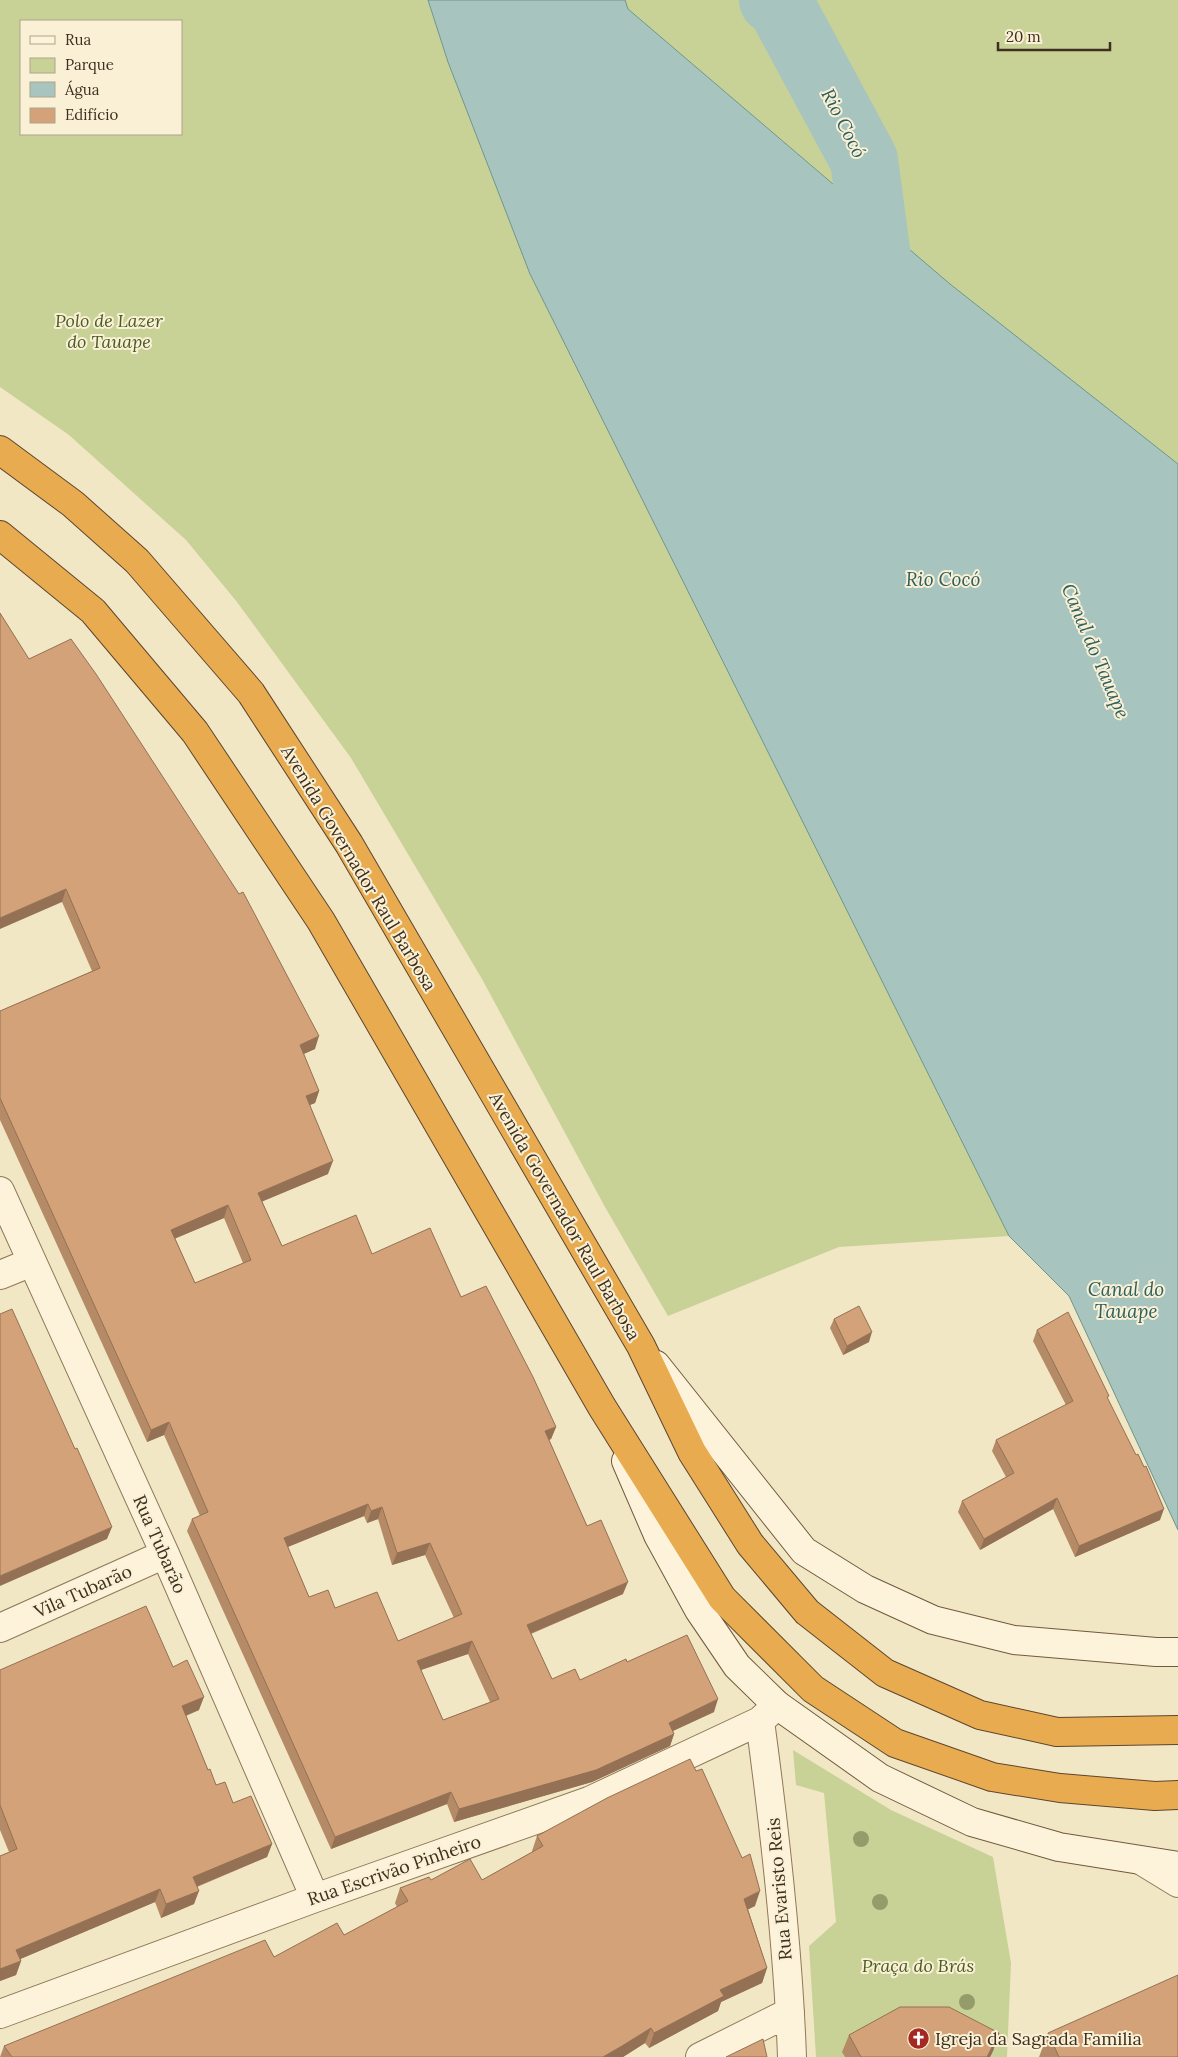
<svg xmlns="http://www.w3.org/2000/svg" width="1178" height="2057" viewBox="0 0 1178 2057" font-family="Lora,serif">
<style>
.green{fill:#c8d297;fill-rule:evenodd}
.water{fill:#a7c5be;stroke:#6c958c}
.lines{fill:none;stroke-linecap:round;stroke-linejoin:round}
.river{stroke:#a7c5be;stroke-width:68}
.street-casing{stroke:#8f7859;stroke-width:30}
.secondary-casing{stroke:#71593c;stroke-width:30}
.highway-casing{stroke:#5d462d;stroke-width:30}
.street{stroke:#fcf3da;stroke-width:28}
.secondary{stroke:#fcf3da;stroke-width:28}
.highway{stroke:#e8ab50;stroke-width:28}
.tree{fill:#969b6c}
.wall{fill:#b58b67;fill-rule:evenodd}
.shaded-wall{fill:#947154}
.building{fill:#d3a278;stroke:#947154;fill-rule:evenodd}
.labels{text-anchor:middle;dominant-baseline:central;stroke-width:4;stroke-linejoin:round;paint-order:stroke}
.park-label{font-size:18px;font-style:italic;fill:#4b5c23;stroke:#f9f0d6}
.street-label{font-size:18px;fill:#3e2f1e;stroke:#f9f0d6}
.poi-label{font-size:18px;fill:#3e2f1e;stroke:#f9f0d6;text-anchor:start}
.water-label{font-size:19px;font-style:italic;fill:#2c5f5e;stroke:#f9f0d6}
</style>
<rect width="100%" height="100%" fill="#f2e7c5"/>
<path class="green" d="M0,0H428L448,62L530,274L1009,1236L839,1247L668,1316L605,1207L482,979L351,758L237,602L186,540L69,435L0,387ZM21,21H181V134H21Z
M625,0H1178V464L950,284L628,9Z
M793,1750L891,1810L993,1857L1011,1963L1007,2057H816L809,1946L836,1922L824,1793L796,1785Z"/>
<path class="water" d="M428,0H625L628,9L950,284L1178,464V1530L1069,1296L1009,1236L530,274L448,62Z"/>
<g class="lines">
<path class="river" d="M773,0L779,2L864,160L884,310"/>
<defs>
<path id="street" d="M0,1191L165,1554L315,1898
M0,1275L32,1262
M0,1628L165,1554
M760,1721C775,1832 788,1945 792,2057
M1142,1861L1178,1883
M0,2014L315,1898L589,1801L760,1721L777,1705
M700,2057L790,2012"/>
<path id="secondary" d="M656,1365L804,1551L865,1589L933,1620L1014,1640L1156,1652H1178
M626,1461L658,1535L699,1610L737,1666L777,1705L880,1778L972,1822L1059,1847L1178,1866"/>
<path id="highway" d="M0,450L73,504L137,561L251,693L349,844L641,1346L692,1452L750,1544L807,1612L885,1673L980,1715L1057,1732L1178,1730
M0,535L93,611L195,732L321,921L602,1407L722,1598L813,1689L895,1743L992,1777L1060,1788L1155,1796L1178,1795"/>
</defs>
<use href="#street" class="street-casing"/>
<use href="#secondary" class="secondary-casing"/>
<use href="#highway" class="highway-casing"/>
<use href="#street" class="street"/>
<use href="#secondary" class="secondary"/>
<use href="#highway" class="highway"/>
</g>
<g class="tree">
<circle cx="861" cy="1839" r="8"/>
<circle cx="880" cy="1902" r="8"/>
<circle cx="967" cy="2002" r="8"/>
</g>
<path class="wall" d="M29,659L315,1049L303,1054L319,1091L315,1103L310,1105L328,1174L262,1201L282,1246L372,1254L461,1297L556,1427L551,1439L549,1440L587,1526L623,1594L531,1634L552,1679L580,1680L627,1662L714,1712L673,1731L674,1734L670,1746L592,1782L454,1822L447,1804L331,1849L187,1531L192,1519L200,1516L164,1435L147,1442L0,1120V1011L92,971L62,902ZM224,1218L243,1263L195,1283L175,1238ZM364,1516L367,1523L378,1519L392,1565L425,1555L454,1618L398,1641L335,1608L309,1597L288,1547ZM468,1654L490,1702L443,1720L421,1670Z
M834,1319L869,1342L843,1355L830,1328Z
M1037,1330L1108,1400L1160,1520L1075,1557L1053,1509L980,1550L958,1512L962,1501L1006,1477L992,1451L996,1440L1066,1405L1033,1341Z
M173,1667L199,1710L186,1716L208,1770L216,1785L233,1803L272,1844L267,1857L197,1887L194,1904L161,1918L155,1902L20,1959L21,1961L16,1975L0,1981V1856L9,1852L0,1830V1670Z
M537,1836L755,1906L748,1909L767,1968L762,1983L721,2002L718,2011L649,2048L645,2043L623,2057H0L4,2046L274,1957L344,1935L397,1907L395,1903L400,1888L431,1880H482L532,1852V1851Z
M999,2033L993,2051L990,2057H845L842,2052L849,2035Z
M1048,2033L1178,2057H1039Z"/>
<path class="shaded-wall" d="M66,889L62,902L0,929V918Z
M319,1036L315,1049L295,1058L300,1045Z
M319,1091L315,1103L302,1108L306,1096Z
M333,1161L328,1174L254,1205L258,1193Z
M228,1205L224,1218L167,1242L171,1230Z
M872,1332L869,1342L843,1355L847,1346Z
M169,1422L164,1435L147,1442L151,1430Z
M556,1427L551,1439L541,1443L545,1431Z
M1057,1498L1053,1509L980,1550L984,1539Z
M368,1504L364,1516L280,1550L284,1538Z
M382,1507L378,1519L367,1523L371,1511Z
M1164,1509L1160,1520L1075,1557L1079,1546Z
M112,1527L107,1539L0,1586V1576Z
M430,1543L425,1555L392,1565L397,1553Z
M628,1582L623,1594L522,1637L527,1625Z
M472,1641L468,1654L412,1673L417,1661Z
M204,1697L199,1710L177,1719L182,1706Z
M718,1699L714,1712L664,1735L669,1723Z
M674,1734L670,1746L592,1782L454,1822L459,1809Z
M451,1792L447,1804L331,1849L335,1837Z
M272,1844L267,1857L188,1890L193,1877Z
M160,1889L155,1902L11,1963L16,1950Z
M199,1891L194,1904L161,1918L166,1904Z
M760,1891L755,1906L739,1914L744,1899Z
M21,1961L16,1975L0,1981V1969Z
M767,1968L762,1983L721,2002L718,2011L649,2048L654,2033L720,1990Z
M651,2028L645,2043L623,2057H603Z
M999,2033L993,2051L990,2057H987Z"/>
<path class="building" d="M0,613L29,659L71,639L96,674L239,894L243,892L319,1036L300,1045L319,1091L306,1096L333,1161L258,1193L282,1246L356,1215L372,1254L430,1228L461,1297L486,1286L533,1377L556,1427L545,1431L587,1526L601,1520L628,1582L527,1625L552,1679L575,1669L580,1680L626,1659L627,1662L687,1635L718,1699L669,1723L674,1734L596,1770L459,1809L451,1792L335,1837L192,1519L208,1512L169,1422L151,1430L0,1098V1011L100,968L66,889L0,918ZM228,1205L251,1260L195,1283L171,1230ZM368,1504L371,1511L382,1507L397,1553L430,1543L462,1614L398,1641L377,1592L335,1608L328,1590L309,1597L284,1538ZM472,1641L499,1699L443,1720L417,1661Z
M859,1306L872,1332L847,1346L834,1319Z
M12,1309L75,1449L77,1448L112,1527L0,1576V1314Z
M1068,1312L1109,1396L1107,1397L1136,1455L1138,1454L1144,1467L1146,1466L1164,1509L1079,1546L1057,1498L984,1539L962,1501L1014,1473L996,1440L1073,1401L1037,1330Z
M146,1606L173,1667L187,1660L204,1697L182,1706L208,1770L210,1769L216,1785L225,1782L233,1803L251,1796L272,1844L193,1877L199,1891L166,1904L160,1889L16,1950L21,1961L0,1969V1856L17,1849L0,1805V1670Z
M690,1759L696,1771L702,1769L742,1858L750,1854L760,1891L744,1899L767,1968L720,1990L724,1996L654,2033L651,2028L622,2046L603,2057H12L4,2046L265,1940L274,1957L337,1923L344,1935L408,1901L400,1888L429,1877L431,1880L470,1859L482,1880L543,1846L537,1836L607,1798Z
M1178,1975V2057H1059L1048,2033Z
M900,2007H949L999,2033L987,2057H861L849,2035Z
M763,2039L767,2057H726Z"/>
<defs>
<symbol id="church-disc" viewBox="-11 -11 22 22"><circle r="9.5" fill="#a42823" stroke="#f9f0d6"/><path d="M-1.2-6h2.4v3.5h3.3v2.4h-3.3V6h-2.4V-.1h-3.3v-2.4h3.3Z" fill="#fff"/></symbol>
</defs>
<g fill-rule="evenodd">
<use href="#church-disc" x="906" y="2026" width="25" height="25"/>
</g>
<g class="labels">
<g class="park-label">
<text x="109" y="320">Polo de Lazer<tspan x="109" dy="21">do Tauape</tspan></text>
<text x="918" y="1965">Praça do Brás</text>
</g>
<g class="street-label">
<text transform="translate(359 868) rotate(59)">Avenida Governador Raul Barbosa</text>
<text transform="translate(565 1216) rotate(60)">Avenida Governador Raul Barbosa</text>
<text transform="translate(160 1544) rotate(66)">Rua Tubarão</text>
<text transform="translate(83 1591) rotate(-24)">Vila Tubarão</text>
<text transform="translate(394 1870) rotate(-19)">Rua Escrivão Pinheiro</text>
<text transform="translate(779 1889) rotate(-95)">Rua Evaristo Reis</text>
</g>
<g class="poi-label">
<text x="935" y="2038">Igreja da Sagrada Familia</text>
</g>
<g class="water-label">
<text transform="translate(844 123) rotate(63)">Rio Cocó</text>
<text x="943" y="579">Rio Cocó</text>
<text transform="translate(1096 651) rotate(67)">Canal do Tauape</text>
<text x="1126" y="1289">Canal do<tspan x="1126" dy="22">Tauape</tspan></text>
</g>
</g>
<rect x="20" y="20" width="162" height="115" fill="#f9f0d6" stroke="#aea38c"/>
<rect x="30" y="36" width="25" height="8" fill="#fcf3da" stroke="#aea38c"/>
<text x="65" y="45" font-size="15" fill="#3e2f1e">Rua</text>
<rect x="30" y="58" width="25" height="15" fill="#c8d297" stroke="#aea38c"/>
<text x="65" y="70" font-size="15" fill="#3e2f1e">Parque</text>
<rect x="30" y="82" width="25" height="15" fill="#a7c5be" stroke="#aea38c"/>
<text x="65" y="95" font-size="15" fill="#3e2f1e">Água</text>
<rect x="30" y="108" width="25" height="15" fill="#d3a278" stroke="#aea38c"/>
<text x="65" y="120" font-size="15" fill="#3e2f1e">Edifício</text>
<path d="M998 42v8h112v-8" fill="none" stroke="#3e2f1e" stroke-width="2.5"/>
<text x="1006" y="42" font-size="15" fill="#3e2f1e" stroke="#f9f0d6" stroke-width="4" paint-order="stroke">20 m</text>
</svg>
